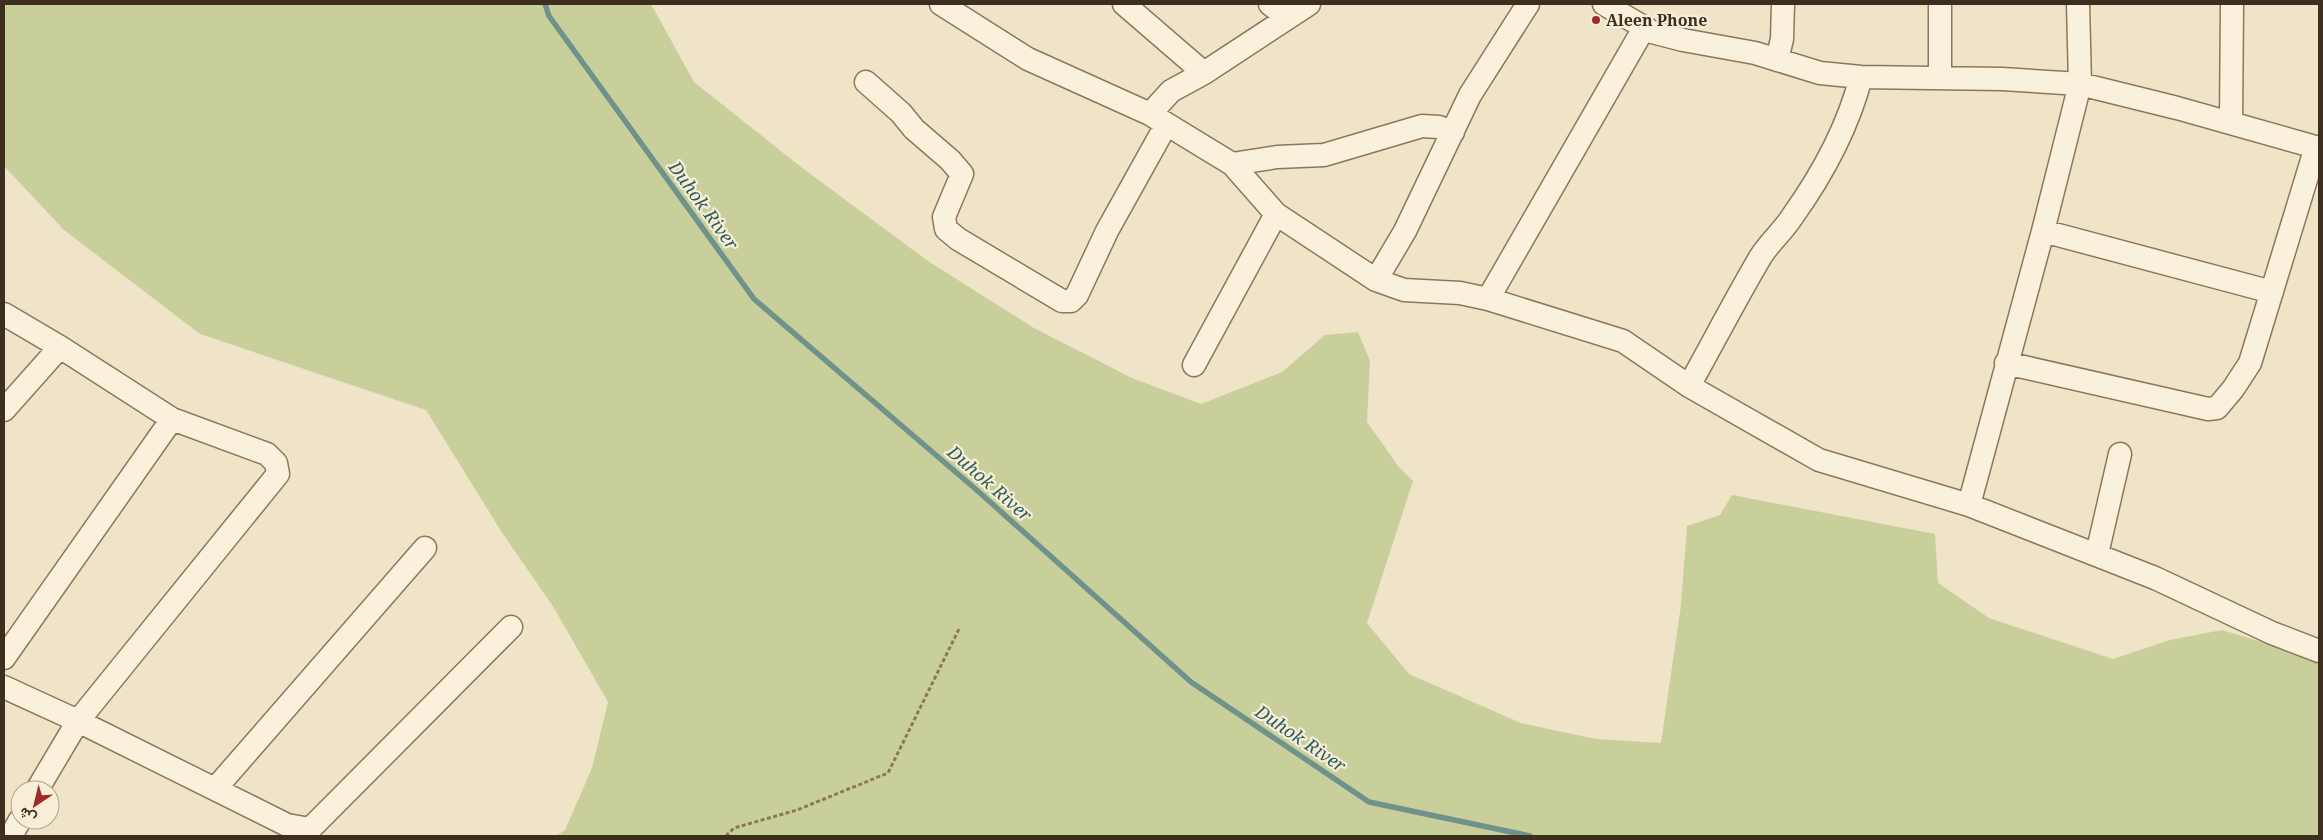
<svg xmlns="http://www.w3.org/2000/svg" width="2323" height="840" viewBox="0 0 2323 840" font-family="'Noto Serif',Vazirmatn,serif">
<style>
.green{fill:#c9cf9b}
.lines{fill:none;stroke-linecap:round;stroke-linejoin:round}
.stream{stroke:#6f938a;stroke-width:5.5}
.minor-casing{stroke:#8d765c;stroke-width:25}
.path{stroke:#8d765c;stroke-width:3;stroke-dasharray:4 2.5;stroke-linecap:butt}
.minor{stroke:#faf1dc;stroke-width:22}
.poi-dot{fill:#9e2a2b;stroke:#f7eed8;stroke-width:2}
.labels{text-anchor:middle;dominant-baseline:central;stroke-width:4.5;stroke-linejoin:round;paint-order:stroke}
.poi-label{font-size:16px;font-weight:bold;fill:#3d2e20;stroke:#f7eed8;text-anchor:start}
.water-label{font-size:18px;font-style:italic;fill:#2f5d5a;stroke:#f7eed8}
</style>
<rect width="100%" height="100%" fill="#f0e4c8"/>
<path class="green" d="M4,4H651L694,82L801,167L928,261L1034,328L1132,378L1201,404L1282,372L1325,335L1358,332L1370,361L1367,422L1399,467L1413,481L1367,623L1409,674L1521,723L1596,739L1661,743L1681,605L1687,526L1720,515L1732,495L1935,534L1938,583L1989,618L2113,659L2170,640L2222,630L2319,659V836H556L565,830L592,768L608,702L554,608L501,531L426,410L200,334L64,230L4,166Z"/>
<g class="lines">
<path class="stream" d="M545,4L549,16L754,299L979,492L1191,682L1369,802L1530,836"/>
<defs>
<path id="minor" d="M941,4L1028,59L1150,114L1232,164L1276,214L1376,280L1404,290L1460,293L1488,299L1623,341L1689,386L1819,460L1969,505L2155,578L2272,633L2319,651
M1124,4L1204,73
M1270,4L1287,17
M1604,4L1652,32L1683,40L1755,53L1820,73L1861,77L2002,79L2080,84L2177,108L2319,148
M1940,4V78
M1777,60L1782,39L1783,4
M866,82L901,113L914,129L950,160L962,174L944,217L946,229L958,239L1062,301H1071L1077,295L1107,231L1166,125
M1150,114L1171,91L1204,73L1309,4
M2231,123L2232,4
M1232,164L1277,157L1324,155L1422,126L1439,127L1453,132
M2043,231L2272,292
M1376,280L1405,231L1470,95L1528,4
M1488,299L1644,28
M4,314L60,347L172,419L267,454L276,463L278,474L78,721L37,790
M2006,363L2208,409L2217,408L2233,389L2250,363L2316,147
M1194,365L1276,214
M1689,386C1713,343 1736,298 1761,256C1770,242 1783,231 1792,217C1822,175 1848,127 1861,77
M4,410L60,347
M1969,505L2043,231L2080,84L2078,4
M2097,554L2120,454
M4,658L172,419
M4,687L78,721L287,825L310,829L511,627
M215,789L425,548
M11,836L20,820"/>
</defs>
<use href="#minor" class="minor-casing"/>
<path class="path" d="M726,836L734,828L797,810L888,773L960,627"/>
<use href="#minor" class="minor"/>
</g>
<circle class="poi-dot" cx="1596" cy="20" r="5"/>
<g class="labels">
<g class="poi-label">
<text x="1606" y="20">Aleen Phone</text>
</g>
<g class="water-label">
<text transform="translate(704 205) rotate(54)">Duhok River</text>
<text transform="translate(990 483) rotate(41)">Duhok River</text>
<text transform="translate(1301 738) rotate(34)">Duhok River</text>
</g>
</g>
<rect width="2323" height="840" fill="none" stroke="#3d2e20" stroke-width="10"/>
<g transform="translate(35 805) rotate(215)"><circle r="24" fill="#f7eed8" stroke="#ada18e"/>
<path d="M0-4L9 19L0 12L-9 19Z" fill="#9e2a2b"/>
<text y="-8" font-size="14" font-weight="bold" text-anchor="middle" fill="#3d2e20">ش</text>
</g>
</svg>
